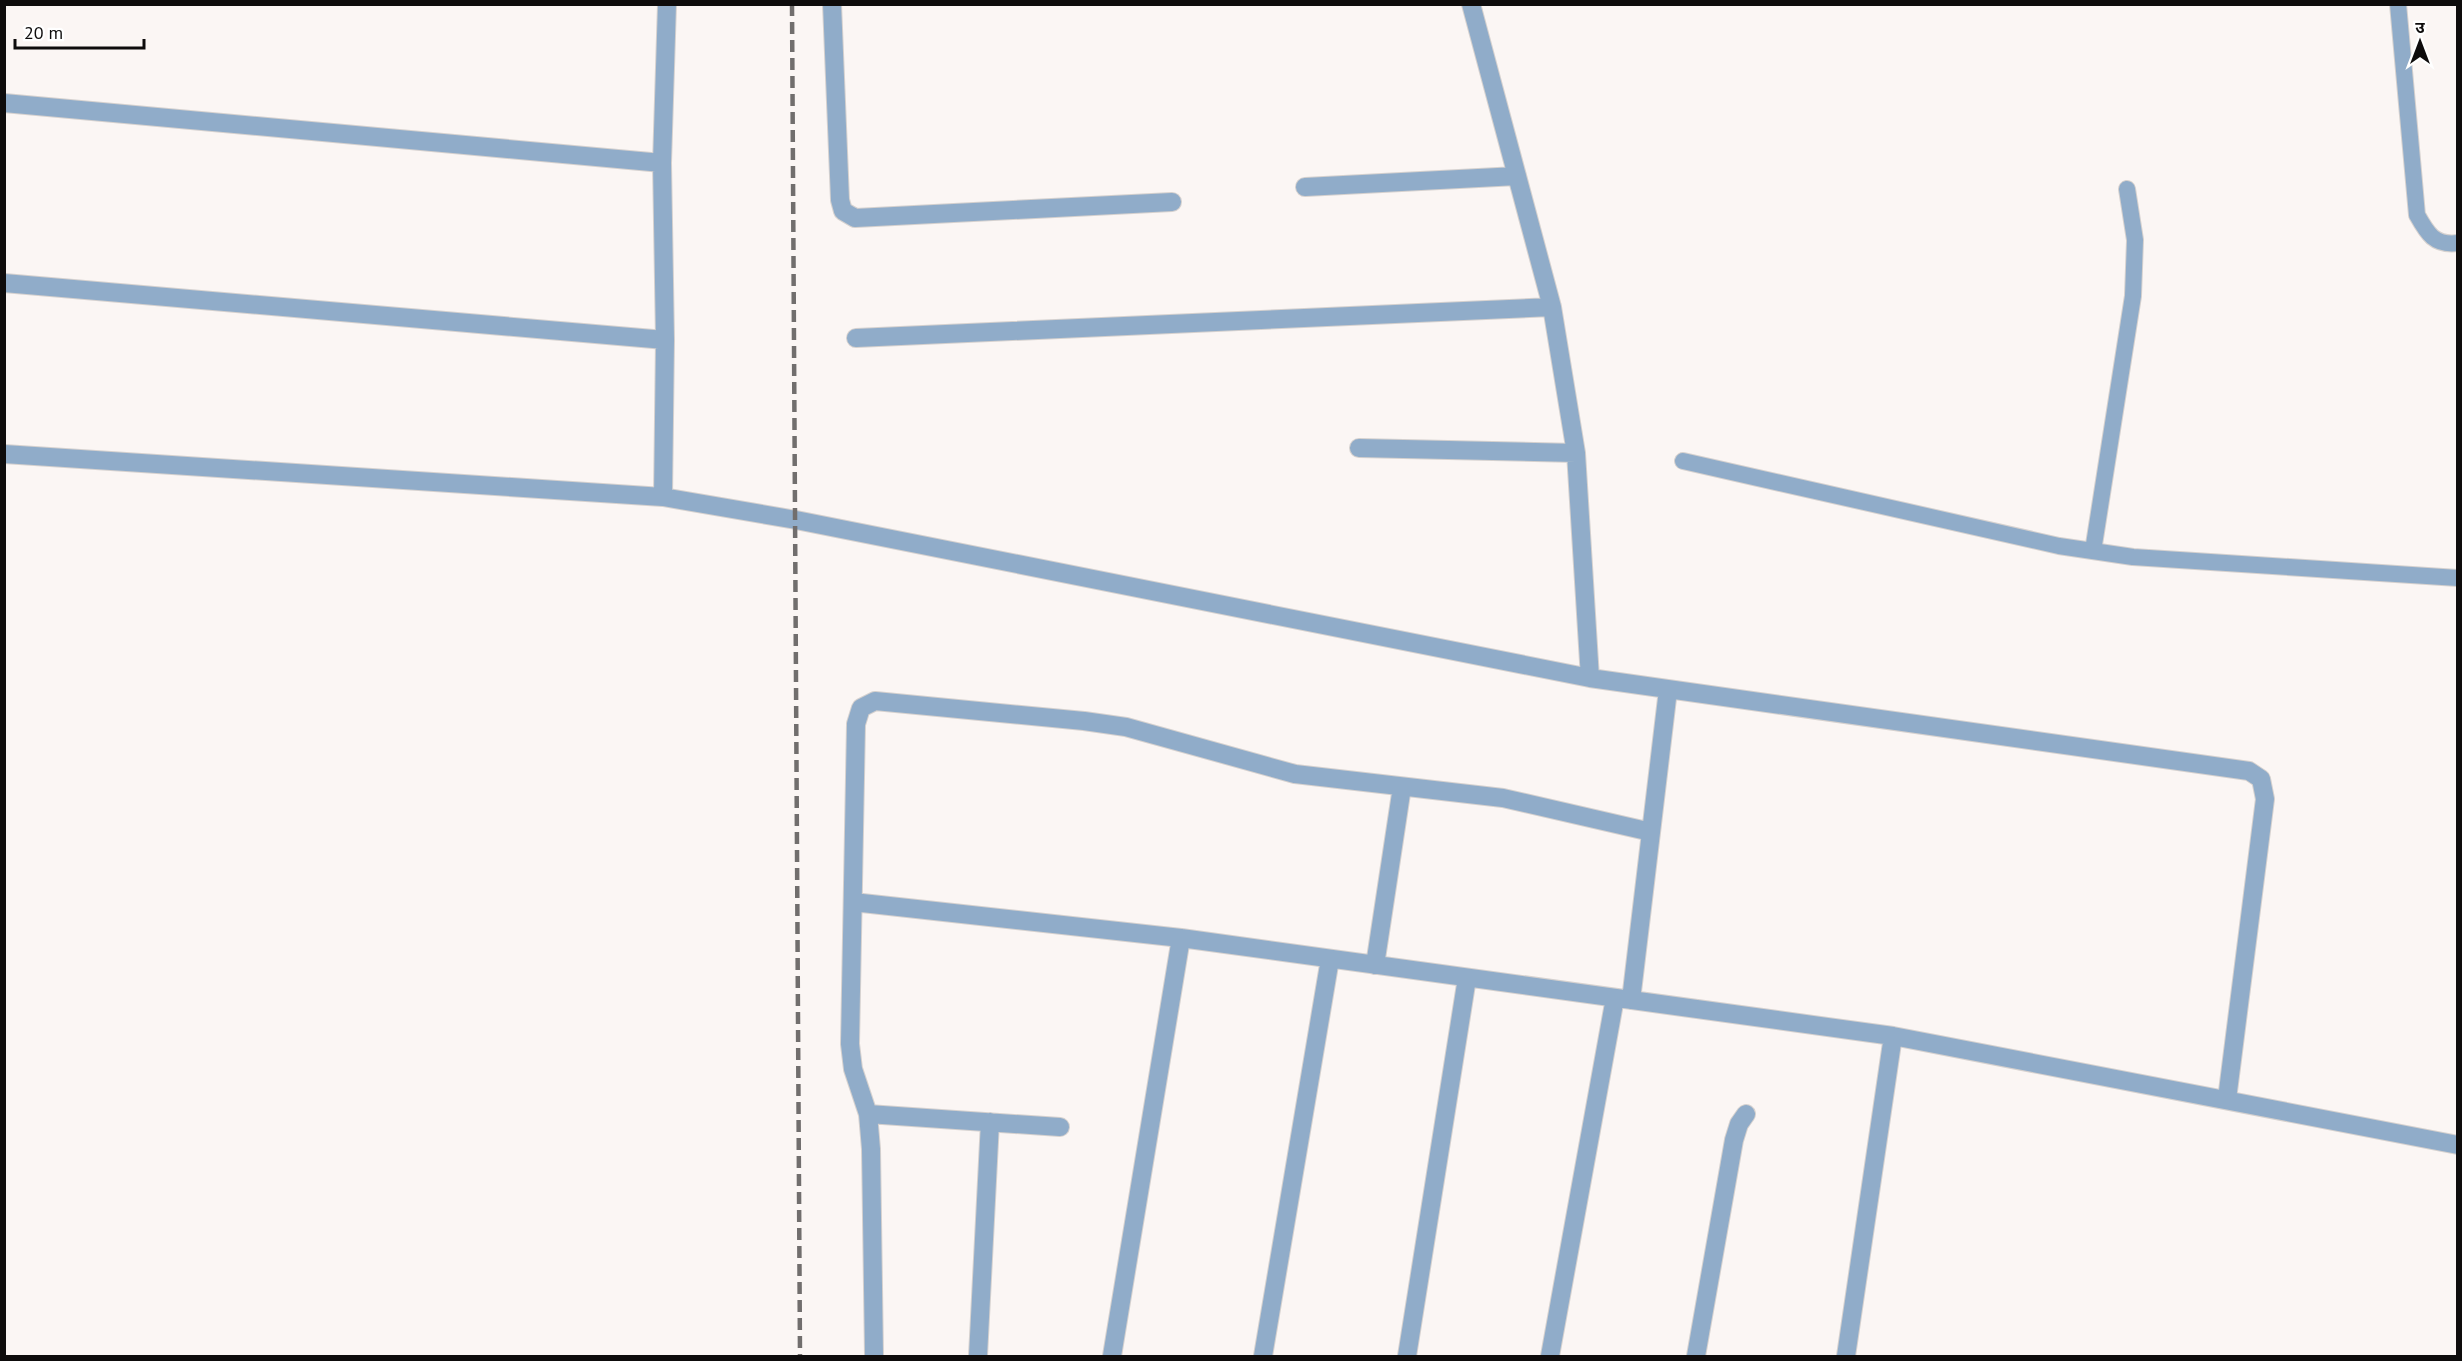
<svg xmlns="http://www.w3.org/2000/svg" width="2462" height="1361" viewBox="0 0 2462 1361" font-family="'PT Sans','Noto Sans Devanagari',sans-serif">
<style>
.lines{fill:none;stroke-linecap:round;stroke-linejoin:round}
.lane-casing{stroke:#d5d1cf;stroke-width:18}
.street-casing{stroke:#d5d1cf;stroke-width:20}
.lane{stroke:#90acc9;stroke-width:16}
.street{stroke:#90acc9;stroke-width:18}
.rail{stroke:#716e6d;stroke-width:4.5;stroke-dasharray:12 6;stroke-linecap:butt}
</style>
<rect width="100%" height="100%" fill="#fbf6f4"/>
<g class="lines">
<defs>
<path id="lane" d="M2398,4L2417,215C2427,233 2434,246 2458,243
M1683,461L2059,546L2133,557L2458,578
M2093,551L2133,296L2135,240L2127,189"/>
<path id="street" d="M832,4L840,200L843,211L855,218L1172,202
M1471,4L1552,307L1576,453L1590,678
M4,103L662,163
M1305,187L1517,176
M4,283L665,340
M856,338L1552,307
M1359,448L1576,453
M4,454L663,497L665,340L662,163L667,4
M663,497L796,520L1590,678L2249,771L2261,779L2265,799L2227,1099
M853,902L1181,938L1893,1036L2458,1145
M1375,965L1402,787
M1631,1000L1668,690
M868,1114L1060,1127
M874,1356L871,1149L868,1114L853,1069L850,1044L856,724L861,708L875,701L1084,721L1126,727L1295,774L1503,798L1651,832
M978,1356L990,1122
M1112,1356L1181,938
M1263,1356L1330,959
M1407,1356L1467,978
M1550,1356L1615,998
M1696,1356L1734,1140L1739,1124L1746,1114
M1846,1356L1893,1036"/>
</defs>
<use href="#lane" class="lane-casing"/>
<use href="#street" class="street-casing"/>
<use href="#lane" class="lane"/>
<use href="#street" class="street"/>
<path class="rail" d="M792,4L800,1356"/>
</g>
<rect width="2462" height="1361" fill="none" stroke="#0e0c0c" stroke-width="12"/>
<g transform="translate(2420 42)" stroke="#ffffff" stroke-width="4.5" paint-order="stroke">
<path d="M0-4.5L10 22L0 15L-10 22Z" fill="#0e0c0c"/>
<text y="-9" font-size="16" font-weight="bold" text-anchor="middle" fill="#0e0c0c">उ</text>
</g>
<path d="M15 39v9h129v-9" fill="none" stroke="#0e0c0c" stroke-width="3"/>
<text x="24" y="39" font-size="18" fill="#0e0c0c" stroke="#ffffff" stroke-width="4.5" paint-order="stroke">20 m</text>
</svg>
